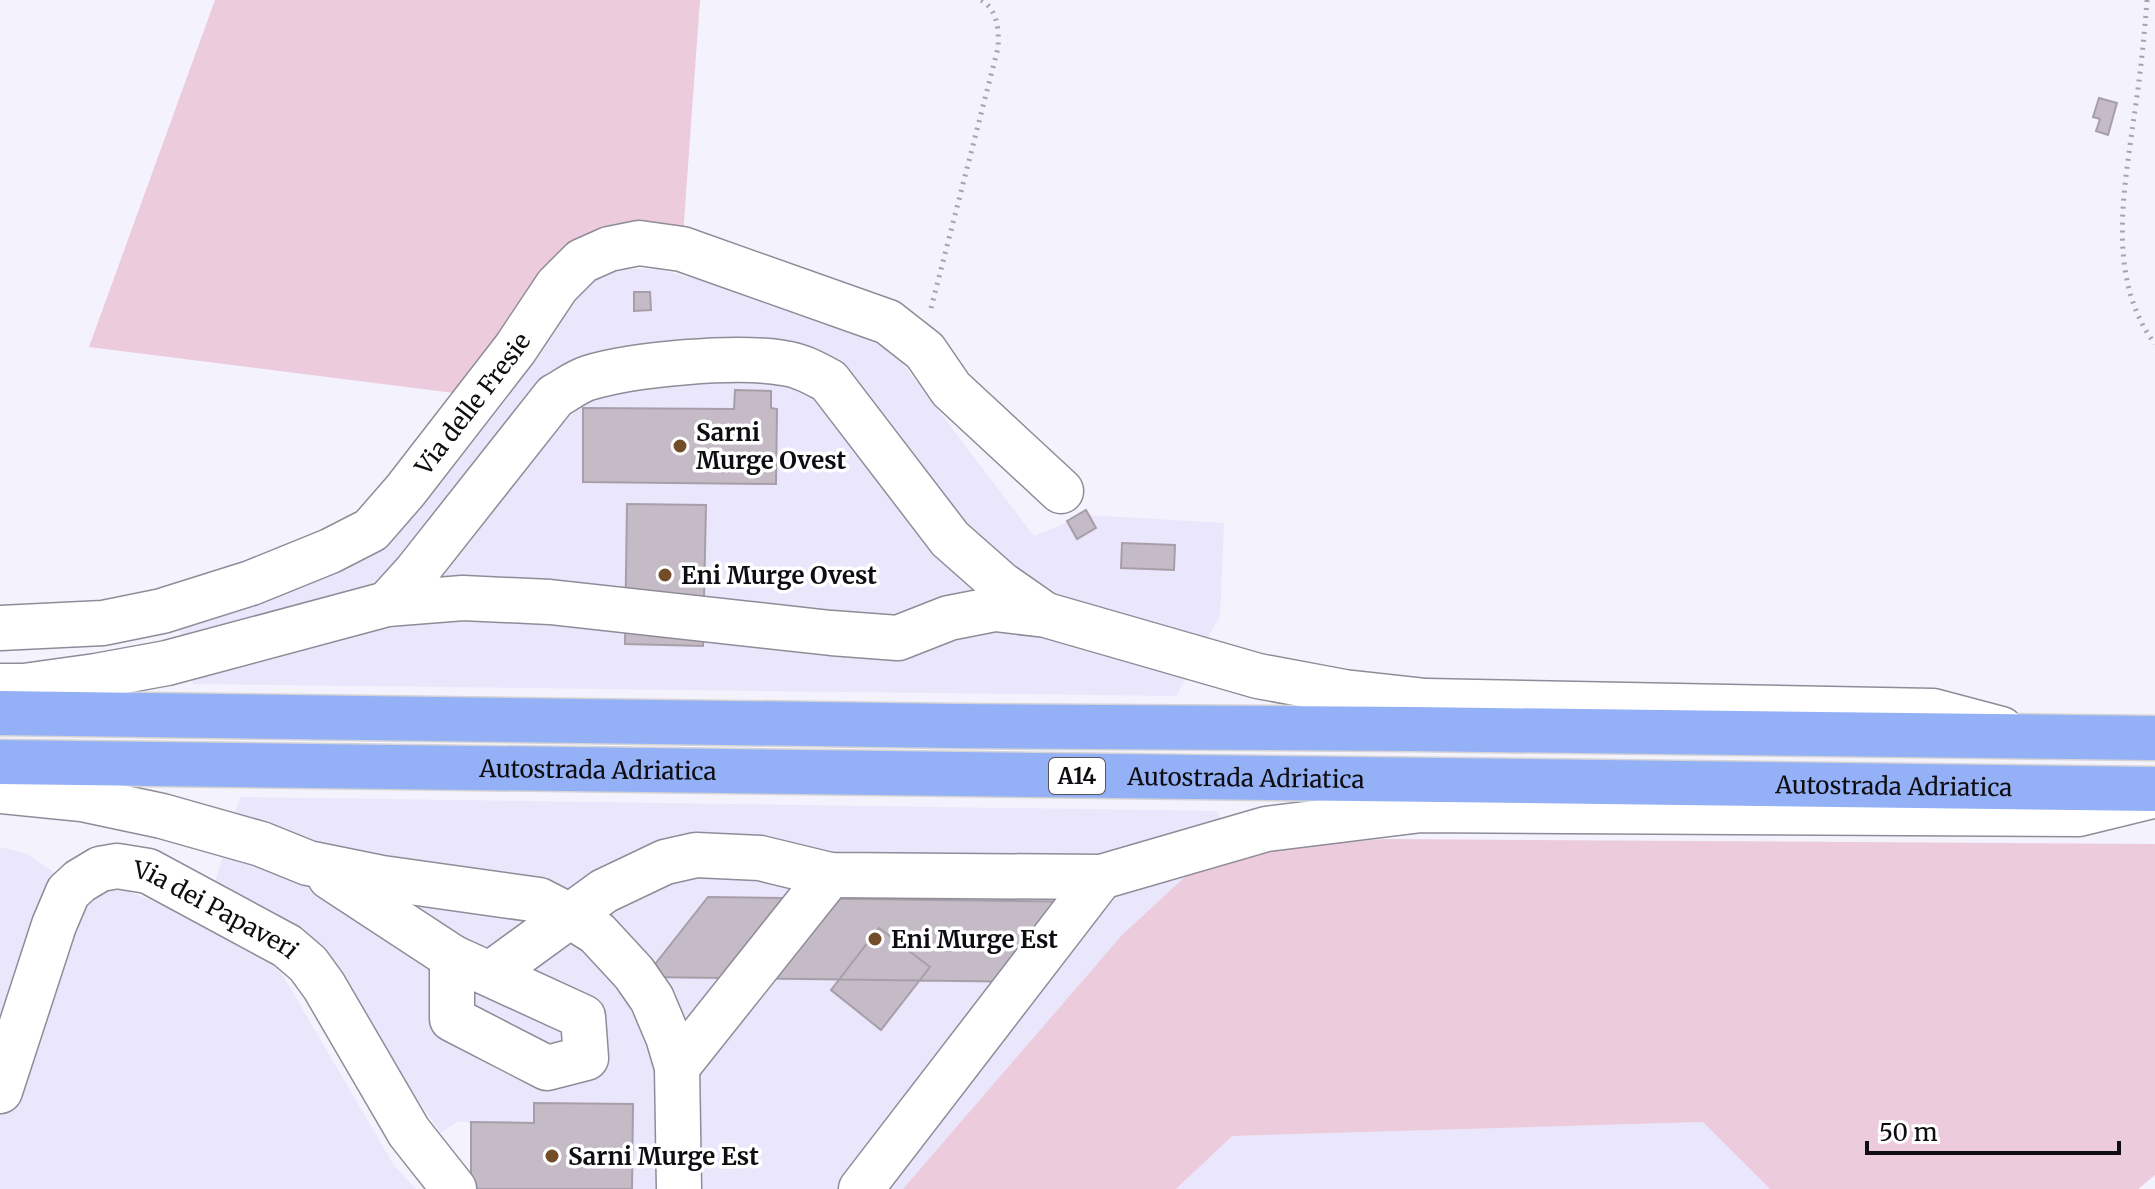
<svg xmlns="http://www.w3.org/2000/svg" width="2155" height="1189" viewBox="0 0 2155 1189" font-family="Merriweather,serif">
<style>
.built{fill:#eae6fb}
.green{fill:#ebcbdc}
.building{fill:#c4bbc6;stroke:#a79ea9;stroke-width:2}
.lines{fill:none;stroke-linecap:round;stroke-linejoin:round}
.minor-casing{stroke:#8e8c98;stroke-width:47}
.highway-casing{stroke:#d4d4d4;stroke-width:47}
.path{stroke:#a5a3ac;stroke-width:5;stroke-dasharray:2 6;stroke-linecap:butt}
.minor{stroke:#fff;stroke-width:44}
.highway{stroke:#94b0f7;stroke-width:44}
.poi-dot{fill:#734d29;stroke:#fff;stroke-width:3}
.labels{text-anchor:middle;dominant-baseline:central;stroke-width:7;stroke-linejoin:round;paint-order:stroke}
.shield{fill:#fff;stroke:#565659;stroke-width:2}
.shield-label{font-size:22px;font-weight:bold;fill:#0e0e12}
.street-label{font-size:24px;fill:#0e0e12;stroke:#fff}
.poi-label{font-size:24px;font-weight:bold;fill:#0e0e12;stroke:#fff;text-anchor:start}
</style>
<rect width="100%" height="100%" fill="#f4f2fd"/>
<path class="built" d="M598,269H658L792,305L863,331L896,355L1034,536L1085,515L1224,523L1220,616L1176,696L193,684L177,621L344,565Z
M240,797L1218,811L1229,852L1203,860L1122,935L903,1189H471V1123L458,1121L441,1133L415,1096L396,1085L212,893Z
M0,847L27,854L92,898L116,887L167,906L279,969L395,1167L416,1189H0Z
M1704,1122L1770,1189H1176L1231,1136Z"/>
<path class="green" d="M215,0H700L682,249H609L478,396L89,347Z
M1384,839L2155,844V1175L2138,1189H1770L1703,1122L1232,1136L1176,1189H903L1122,935L1203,860L1229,852Z"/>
<path class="building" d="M2099,98L2117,103L2108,135L2096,131L2100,119L2093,117Z
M634,292H650L651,310L634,311Z
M735,390L771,391V408L777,409L776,484L583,482V408L734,409Z
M627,504L706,505L703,646L625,644Z
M1086,510L1096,528L1077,539L1067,521Z
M1122,543L1175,545L1174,570L1121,568Z
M708,897L1104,902L1043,982L645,977Z
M879,928L930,967L881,1030L831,990Z
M534,1103L633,1104L632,1189H471V1122L534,1123Z"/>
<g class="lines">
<defs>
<g id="minor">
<path d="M387,604L416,572L555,396C566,390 576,382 588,378C634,364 736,355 783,363C800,365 814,373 829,381L950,539L1001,584L1044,614"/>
<path id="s1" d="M0,628L103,623L162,611L251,583L330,551L371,530L405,491L515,349L557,286L582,261L609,249L639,243L682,249L888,322L925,351L951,389L1061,491"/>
<path d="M0,686H24L96,676L167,663L387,604L463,598L550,602L831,633L898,638L949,618L995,609L1046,615L1258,676L1344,692L1426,701L1933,711L2001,729"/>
<path d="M0,791L82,799L162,816L261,844L308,863L382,878L539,900L570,916L597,933L634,973L652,999L668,1037L677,1067L679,1189"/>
<path d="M330,877L452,957"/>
<path d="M452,957L583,1017L586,1058L547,1068L452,1019Z"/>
<path d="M490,974L604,891L665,862L696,855L760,858L830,875L1101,877L1266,829L1421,810L2079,814L2152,796"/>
<path d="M677,1067L830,875"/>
<path id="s2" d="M0,1091L54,925L68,892L80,881L100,869L117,866L148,871L287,946L308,964L324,986L409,1132L454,1189"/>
<path d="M861,1189L1101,877"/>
</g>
<g id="highway">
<path d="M0,713L956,726L1412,729L2155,738"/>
<path id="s3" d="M0,762L2155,789"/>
</g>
</defs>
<use href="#minor" class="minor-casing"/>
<use href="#highway" class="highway-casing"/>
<path class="path" d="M2147,0C2144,39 2140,78 2134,117C2124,191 2106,279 2155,344
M931,308L998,48C999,30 998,10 981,0"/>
<use href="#minor" class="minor"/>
<use href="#highway" class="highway"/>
</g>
<g class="poi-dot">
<circle cx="680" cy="446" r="8"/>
<circle cx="665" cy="575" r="8"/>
<circle cx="875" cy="939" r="8"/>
<circle cx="552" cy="1156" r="8"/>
</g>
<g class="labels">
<rect class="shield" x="1049" y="758" width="56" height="36" rx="6"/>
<g class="shield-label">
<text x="1077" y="776">A14</text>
</g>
<g class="street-label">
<text stroke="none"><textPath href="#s1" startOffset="550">Via delle Fresie</textPath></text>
<text stroke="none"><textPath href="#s3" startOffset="598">Autostrada Adriatica</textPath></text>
<text stroke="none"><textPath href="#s3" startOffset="1246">Autostrada Adriatica</textPath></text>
<text stroke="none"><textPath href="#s3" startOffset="1894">Autostrada Adriatica</textPath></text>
<text stroke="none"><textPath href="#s2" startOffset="376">Via dei Papaveri</textPath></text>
</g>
<g class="poi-label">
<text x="696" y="432">Sarni<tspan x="696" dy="28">Murge Ovest</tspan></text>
<text x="681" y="575">Eni Murge Ovest</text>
<text x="891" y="939">Eni Murge Est</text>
<text x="568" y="1156">Sarni Murge Est</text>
</g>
</g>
<path d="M1867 1141v12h252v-12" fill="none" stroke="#0e0e12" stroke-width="4"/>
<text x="1879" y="1141" font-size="24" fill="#0e0e12" stroke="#ffffff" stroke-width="6" paint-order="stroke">50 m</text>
</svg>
